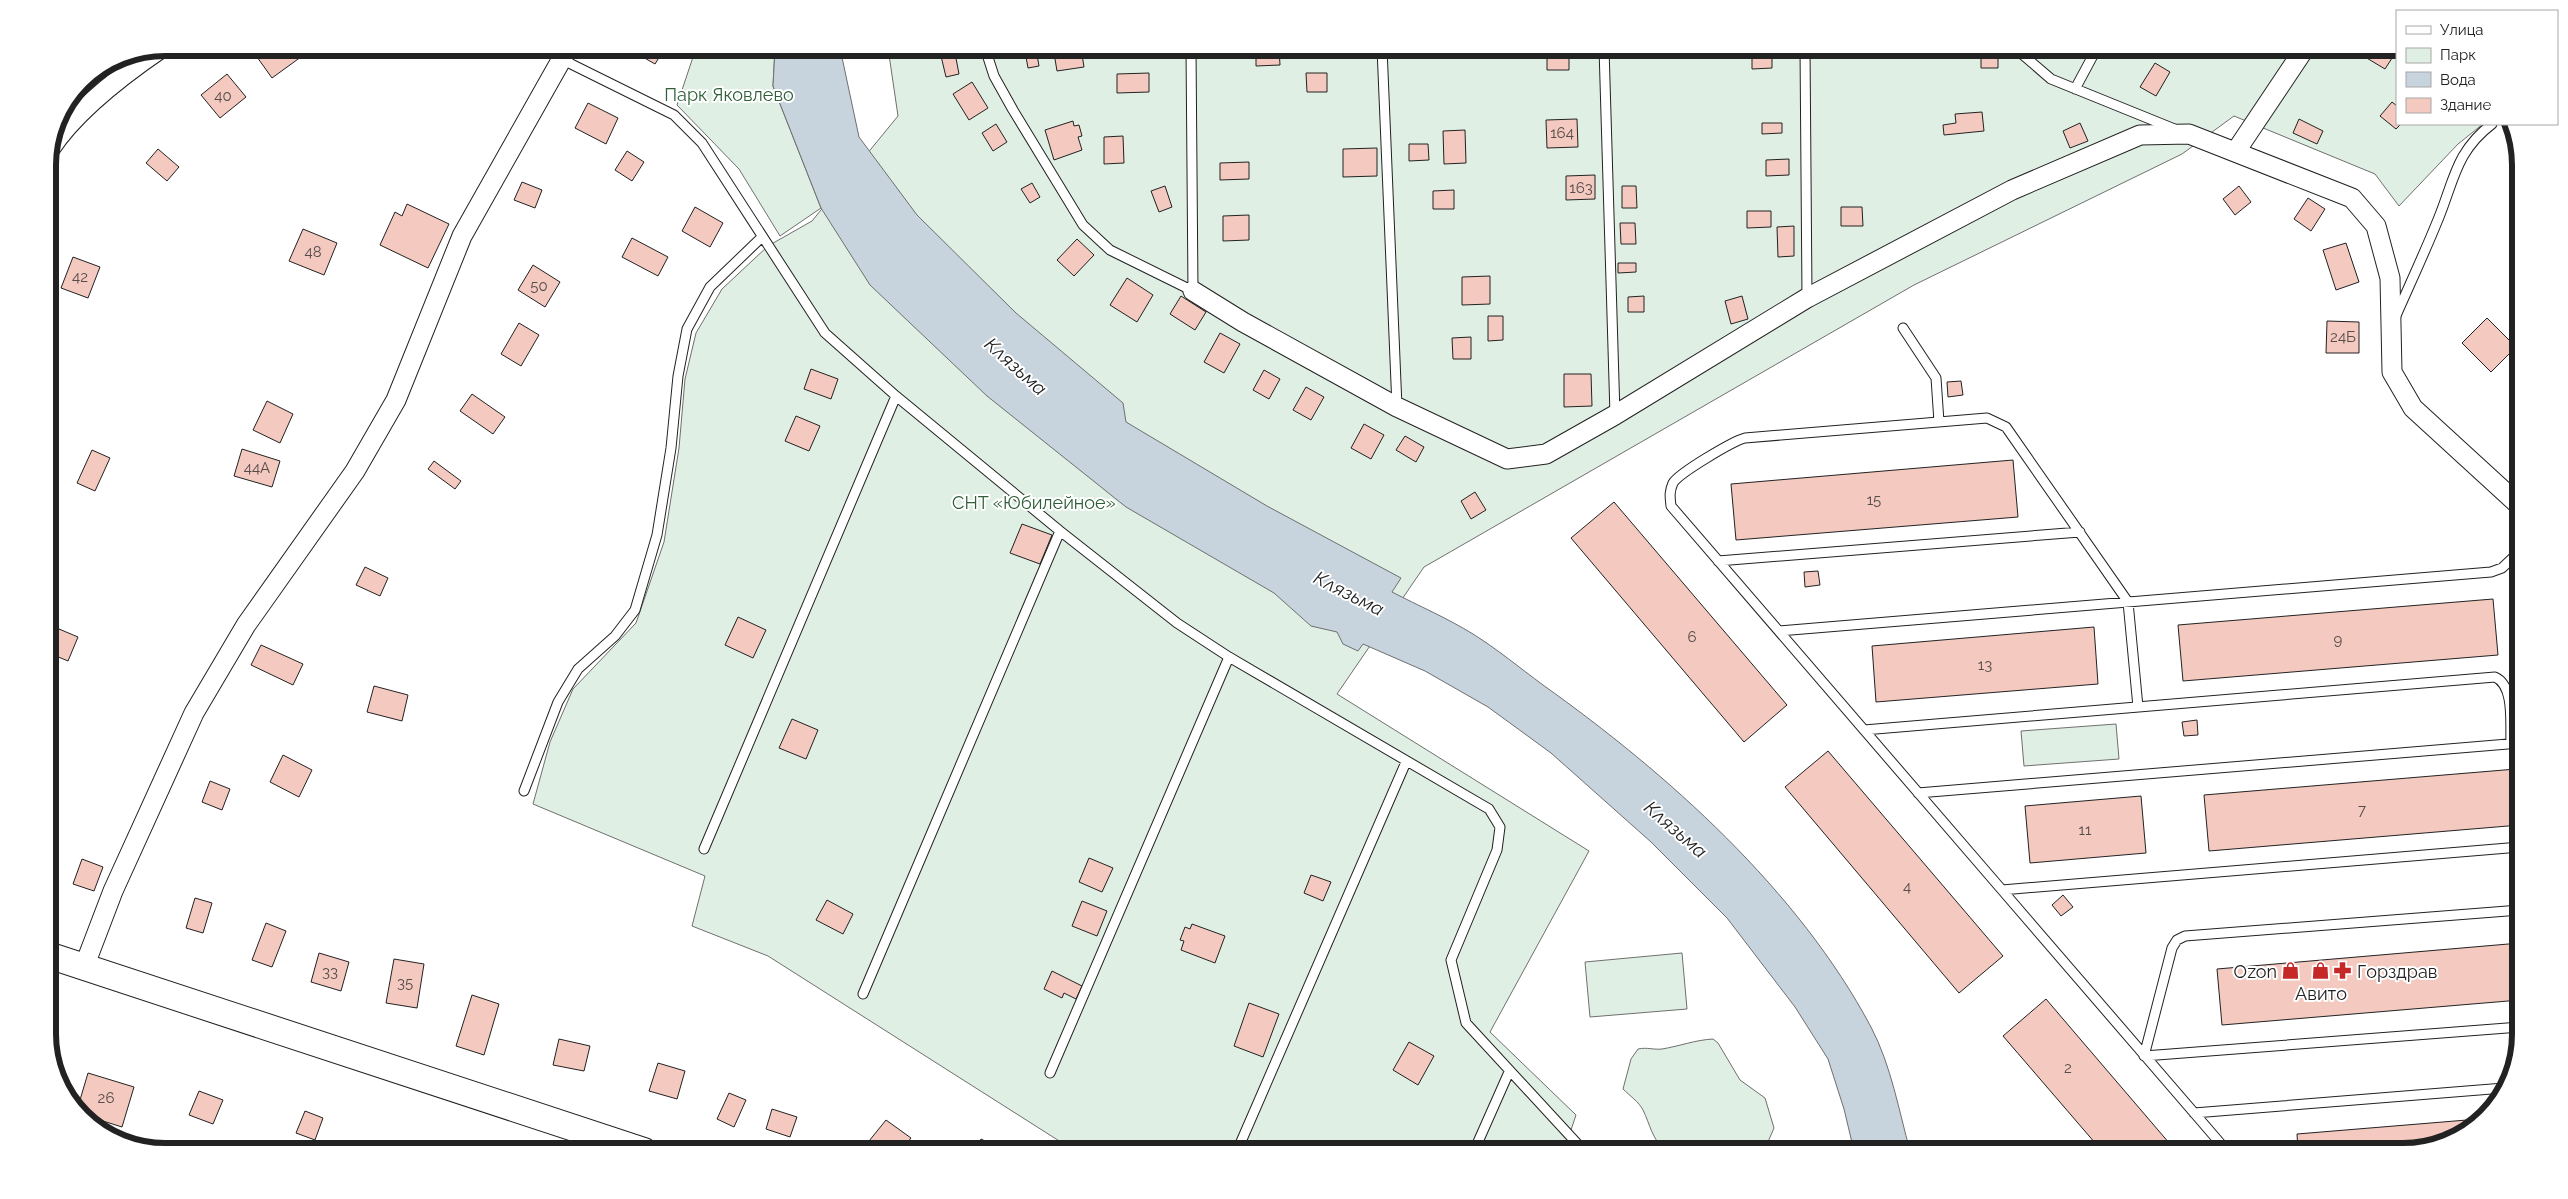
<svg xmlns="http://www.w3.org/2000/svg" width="2568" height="1199" viewBox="0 0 2568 1199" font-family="Raleway,sans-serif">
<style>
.green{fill:#e0efe3;stroke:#6f6f6f}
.water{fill:#c7d3dd;stroke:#6f6f6f}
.building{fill:#f3c9c0;stroke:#222}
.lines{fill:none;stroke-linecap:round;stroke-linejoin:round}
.lane-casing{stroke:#222;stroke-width:11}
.street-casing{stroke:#222;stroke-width:21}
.secondary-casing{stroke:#222;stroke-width:28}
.lane{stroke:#fff;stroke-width:9}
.street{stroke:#fff;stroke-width:19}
.secondary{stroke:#fff;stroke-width:26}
.labels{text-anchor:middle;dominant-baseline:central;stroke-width:4;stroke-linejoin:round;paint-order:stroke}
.number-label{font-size:15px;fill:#564c4a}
.park-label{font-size:18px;fill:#2f5e38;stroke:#fff}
.poi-label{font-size:18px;fill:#222;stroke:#fff;text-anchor:end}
.water-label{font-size:19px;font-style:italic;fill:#222;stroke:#fff}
.rim{fill:none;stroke:#222;stroke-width:6}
</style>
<rect width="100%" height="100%" fill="#fff"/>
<path class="green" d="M696,48H775L773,86L821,208L780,236L739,169L677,105Z
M888,48H2397V124H2483L2458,144L2399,206L2375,174L2234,116L2182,154L1914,285L1424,567L1337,694L1589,851L1490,1032L1576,1115L1564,1151H1075L768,956L692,926L705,876L533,804L550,742L573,689L636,623L664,542L679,448L685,379L696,333L722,289L768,246L812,221L898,116Z
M2116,724L2119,759L2024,766L2021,731Z
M1682,953L1687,1009L1590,1017L1585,962Z
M1713,1039L1718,1043L1740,1080L1765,1098L1774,1128L1764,1151H1666C1652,1140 1650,1124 1643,1110C1639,1102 1629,1095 1623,1089L1631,1059L1638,1049C1647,1047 1654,1050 1662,1049C1680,1046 1695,1040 1713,1039Z"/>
<path class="water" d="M775,48H840L859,137L917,215L1016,313L1123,403L1126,422L1267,506L1401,578L1392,592C1419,606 1447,618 1473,634C1497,649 1520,668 1543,685C1668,774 1798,890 1871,1027C1891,1065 1899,1111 1910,1151H1854L1844,1109L1828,1059L1795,1007L1727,918L1651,842L1551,753L1488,707L1425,671L1363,644L1358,651L1343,644L1337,632L1311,626L1274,593L1126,507L987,396L870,285L821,208L773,86Z"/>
<path class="building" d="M270,48H301L305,54L272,78L257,57Z
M627,48H665L655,64Z
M1081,48L1084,67L1057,71L1054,53Z
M1256,48H1279L1280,65L1256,66Z
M1310,48H1345V54L1310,55Z
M1547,48H1569V70H1547Z
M1752,48H1772V68L1752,69Z
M1981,48H1998V68H1981Z
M2364,48H2382L2394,55L2385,69L2360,54Z
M1036,49L1039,66L1028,68L1025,51Z
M955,53L959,74L946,77L941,56Z
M2155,63L2170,72L2156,96L2140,87Z
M1149,73V92L1117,93V74Z
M1306,73H1327V92H1307Z
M227,74L246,97L220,118L201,95Z
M972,82L988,108L969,120L953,94Z
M2392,102L2397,106V124H2401L2396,129L2380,116Z
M588,103L618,118L606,144L575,128Z
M1982,112L1984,131L1944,135L1943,125L1956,123L1955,114Z
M1577,119L1578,147L1547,148L1546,120Z
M2299,119L2323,131L2317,144L2293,133Z
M1073,121L1074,126L1079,125L1082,136L1078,137L1082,150L1054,160L1045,130Z
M1762,123H1782V133L1762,134Z
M2080,123L2088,141L2070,148L2063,131Z
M996,124L1007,142L993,151L982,133Z
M1465,130L1466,163L1444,164L1443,131Z
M1123,136L1124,163L1104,164V137Z
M1409,144H1428L1429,160L1409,161Z
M1377,148V176L1343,177V149Z
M158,149L179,167L167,181L146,163Z
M627,151L644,162L632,181L615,170Z
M1789,159V175L1766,176V160Z
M1249,162V179L1220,180V163Z
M1595,175V199L1566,200V176Z
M522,182L542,190L535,208L514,200Z
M1032,183L1040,197L1030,203L1021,189Z
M1165,186L1172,207L1159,212L1151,191Z
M1622,186H1636L1637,208H1622Z
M2239,186L2251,202L2235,215L2223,199Z
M1454,190V209H1433V191Z
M2308,198L2325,209L2311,231L2294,219Z
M407,204L449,224L428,268L380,245L395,212L402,216Z
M695,207L723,223L710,247L682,231Z
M1841,207H1862L1863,226H1841Z
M1747,211H1771V227L1747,228Z
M1249,215V240L1223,241V216Z
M1620,223H1635L1636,244H1621Z
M1794,226V256L1778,257L1777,227Z
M303,229L337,243L324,275L289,261Z
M632,238L668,257L658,276L622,257Z
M1077,239L1094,255L1074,276L1057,260Z
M2346,243L2359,282L2336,290L2323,250Z
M73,257L100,267L88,298L61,288Z
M1618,263H1636V272L1618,273Z
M533,265L560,282L545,307L518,290Z
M1490,276V304L1462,305V277Z
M1127,278L1153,295L1137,322L1110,305Z
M1181,296L1206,312L1195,330L1170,314Z
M1644,296V312H1628V297Z
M1742,296L1748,319L1731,324L1725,301Z
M1488,316H1503V340L1488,341Z
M2487,318L2516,347L2491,372L2462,343Z
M2327,321L2359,322V353H2326Z
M519,323L539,335L521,366L501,354Z
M1220,333L1240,344L1224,373L1204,362Z
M1471,337V359H1453L1452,338Z
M811,369L838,379L831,399L804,389Z
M1264,370L1280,379L1269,399L1253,390Z
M1564,374H1591L1592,406L1564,407Z
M1961,381L1963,395L1948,397L1947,382Z
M1306,387L1324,397L1311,420L1293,410Z
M472,394L505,417L493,434L460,411Z
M267,401L293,414L280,443L253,430Z
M796,416L820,426L809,451L785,441Z
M1364,424L1384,435L1371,459L1351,448Z
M1405,436L1424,447L1416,462L1396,450Z
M242,449L280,461L272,487L234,476Z
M92,450L110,458L95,491L77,483Z
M2013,460L2018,517L1736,540L1731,484Z
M434,461L461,481L455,489L428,469Z
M1475,492L1486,510L1471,519L1461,501Z
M1614,502L1787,705L1744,742L1571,538Z
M1022,524L1052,535L1040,564L1010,553Z
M365,567L388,578L380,596L356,585Z
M1818,571L1820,585L1805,587L1804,572Z
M2493,599L2498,655L2183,681L2178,625Z
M738,617L766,630L753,658L725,645Z
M2094,627L2098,684L1876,702L1872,646Z
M59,629L78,637L68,661L49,653Z
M261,645L303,664L293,685L251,665Z
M374,686L408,695L402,721L367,712Z
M792,719L818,730L806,759L779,748Z
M2197,720L2198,735L2184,736L2182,722Z
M1828,751L2003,956L1959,993L1785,787Z
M283,755L312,770L299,797L270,782Z
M2516,769L2520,825L2209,851L2204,795Z
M210,781L230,789L222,810L202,802Z
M2141,796L2146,853L2030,863L2025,806Z
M1089,858L1113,868L1102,892L1079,882Z
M82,859L103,867L94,891L73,884Z
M1311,875L1331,882L1323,901L1304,893Z
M2063,895L2073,907L2061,916L2052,905Z
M195,898L212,903L203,933L186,928Z
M827,900L853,914L843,934L816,920Z
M1082,901L1107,911L1097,936L1072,926Z
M266,923L286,931L272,967L252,960Z
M1192,924L1225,936L1215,963L1181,950L1184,941L1180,940L1185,927L1190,929Z
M2520,943V1000L2222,1025L2217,969Z
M319,953L349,962L341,991L311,982Z
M394,959L424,964L417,1008L386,1003Z
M1052,971L1082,986L1076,999L1064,993L1062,998L1044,989Z
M472,995L499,1004L484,1055L456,1046Z
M2046,999L2075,1033L2176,1151H2102L2003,1036Z
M1249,1003L1279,1014L1263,1057L1234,1046Z
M559,1039L590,1046L584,1071L553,1065Z
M1409,1042L1434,1056L1418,1085L1393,1070Z
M658,1063L685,1071L677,1099L649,1091Z
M88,1073L134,1087L122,1127L84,1115L77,1110Z
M199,1091L223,1100L213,1124L189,1115Z
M729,1093L746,1100L734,1127L717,1119Z
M772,1109L797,1117L790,1137L766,1129Z
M305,1111L323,1118L315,1140L296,1133Z
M2479,1119L2468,1132L2403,1151H2298L2297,1134Z
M886,1120L911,1138L901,1151H883L869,1141Z
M981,1139L1005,1151H974Z
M1527,1141L1554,1149L1553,1151H1524Z"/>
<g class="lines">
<defs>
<path id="lane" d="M985,48L994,76L1013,110L1083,225L1110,250L1193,291L1191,48
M1382,48L1397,407
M1604,48L1615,415
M1805,48L1807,297
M2015,48L2051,79L2177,130
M561,59L674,115L702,143L825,333L896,396L1060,531L1177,623L1229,657L1489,809L1500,827L1497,850L1451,960L1466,1023L1584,1151
M2075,89L2097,48
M2395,318C2409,286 2424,254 2437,222C2454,182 2455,152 2492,124
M1903,328L1936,378L1939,422
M1718,561L2080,532
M1779,631L2491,572L2502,568L2520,551
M2138,707L2128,602L2006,427L1987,418L1745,438C1733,441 1679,473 1673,483C1669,492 1670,497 1671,506L2002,890L2520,847
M1864,730L2495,677C2515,686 2510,724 2511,744
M524,791L558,702L578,669L615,636L635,610L657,535L671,448L678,376L687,329L710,287L762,237
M1918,793L2520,743
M704,849L896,396
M2002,890L2227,1151
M2520,910L2185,936L2177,940L2172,948L2144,1056L2520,1027
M863,994L1060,531
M1050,1073L1229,657
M2194,1113L2504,1088
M1237,1151L1406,762
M1474,1151L1509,1072"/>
<path id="street" d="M50,149C75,111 122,75 160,49
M2236,151L2305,48
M1193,291L1243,322L1397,407L1507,459L1546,454L1615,415L1807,298L2012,190L2140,135L2189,134L2352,198L2376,226L2390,278L2392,372L2413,408L2520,506
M84,967L113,891L194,713L246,625L355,471L396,400L462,236L568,48"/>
<path id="secondary" d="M48,955L644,1151"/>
</defs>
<use href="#lane" class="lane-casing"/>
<use href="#street" class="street-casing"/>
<use href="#secondary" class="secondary-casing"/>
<use href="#lane" class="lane"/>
<use href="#street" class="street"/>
<use href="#secondary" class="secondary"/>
</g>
<defs>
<symbol id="shop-bare" viewBox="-9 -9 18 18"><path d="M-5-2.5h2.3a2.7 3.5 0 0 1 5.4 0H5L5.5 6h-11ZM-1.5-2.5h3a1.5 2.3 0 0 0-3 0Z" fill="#c62828" stroke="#fff" stroke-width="2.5" paint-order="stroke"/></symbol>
<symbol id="pharmacy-bare" viewBox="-9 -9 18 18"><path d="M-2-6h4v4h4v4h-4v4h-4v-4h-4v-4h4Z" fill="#c62828" stroke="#fff" stroke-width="2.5" paint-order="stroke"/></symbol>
</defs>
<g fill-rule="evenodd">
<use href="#shop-bare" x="2308" y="958" width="25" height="25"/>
<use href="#shop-bare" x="2278" y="958" width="25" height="25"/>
<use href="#pharmacy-bare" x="2330" y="958" width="25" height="25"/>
</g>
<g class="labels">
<g class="number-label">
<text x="223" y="96">40</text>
<text x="1562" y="133">164</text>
<text x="1581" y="188">163</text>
<text x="313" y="252">48</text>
<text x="80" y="277">42</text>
<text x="539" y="286">50</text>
<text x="2343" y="337">24Б</text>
<text x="257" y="468">44А</text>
<text x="1874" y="500">15</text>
<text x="1692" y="637">6</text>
<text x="2338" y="640">9</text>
<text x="1985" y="665">13</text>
<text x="2362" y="810">7</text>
<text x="2085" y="830">11</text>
<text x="1907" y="887">4</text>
<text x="330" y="972">33</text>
<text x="405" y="983">35</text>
<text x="2068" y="1068">2</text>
<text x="106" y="1098">26</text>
</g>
<g class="park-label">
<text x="729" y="94">Парк Яковлево</text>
<text x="1034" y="502">СНТ «Юбилейное»</text>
</g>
<g class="poi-label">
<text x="2277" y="971">Ozon</text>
<text x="2357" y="971" text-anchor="start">Горздрав</text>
<text x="2321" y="993" text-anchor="middle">Авито</text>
</g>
<g class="water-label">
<text transform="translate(1016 366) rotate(42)">Клязьма</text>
<text transform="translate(1349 593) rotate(27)">Клязьма</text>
<text transform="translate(1676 829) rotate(41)">Клязьма</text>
</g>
</g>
<path d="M0 0H2568V1199H0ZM165 56H2403A109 109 0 0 1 2512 165V1034A109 109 0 0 1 2403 1143H165A109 109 0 0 1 56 1034V165A109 109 0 0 1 165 56Z" fill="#fff" fill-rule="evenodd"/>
<path class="rim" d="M165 56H2403A109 109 0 0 1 2512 165V1034A109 109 0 0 1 2403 1143H165A109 109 0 0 1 56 1034V165A109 109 0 0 1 165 56Z"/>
<rect x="2396" y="10" width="162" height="115" fill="#ffffff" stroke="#a7a7a7"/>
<rect x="2406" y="26" width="25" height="8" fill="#ffffff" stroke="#a7a7a7"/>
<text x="2440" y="35" font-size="15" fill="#222222">Улица</text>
<rect x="2406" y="48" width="25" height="15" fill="#e0efe3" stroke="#a7a7a7"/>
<text x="2440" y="60" font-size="15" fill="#222222">Парк</text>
<rect x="2406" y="72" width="25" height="15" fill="#c7d3dd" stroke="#a7a7a7"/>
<text x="2440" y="85" font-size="15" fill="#222222">Вода</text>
<rect x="2406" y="98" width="25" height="15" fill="#f3c9c0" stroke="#a7a7a7"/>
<text x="2440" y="110" font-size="15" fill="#222222">Здание</text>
</svg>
